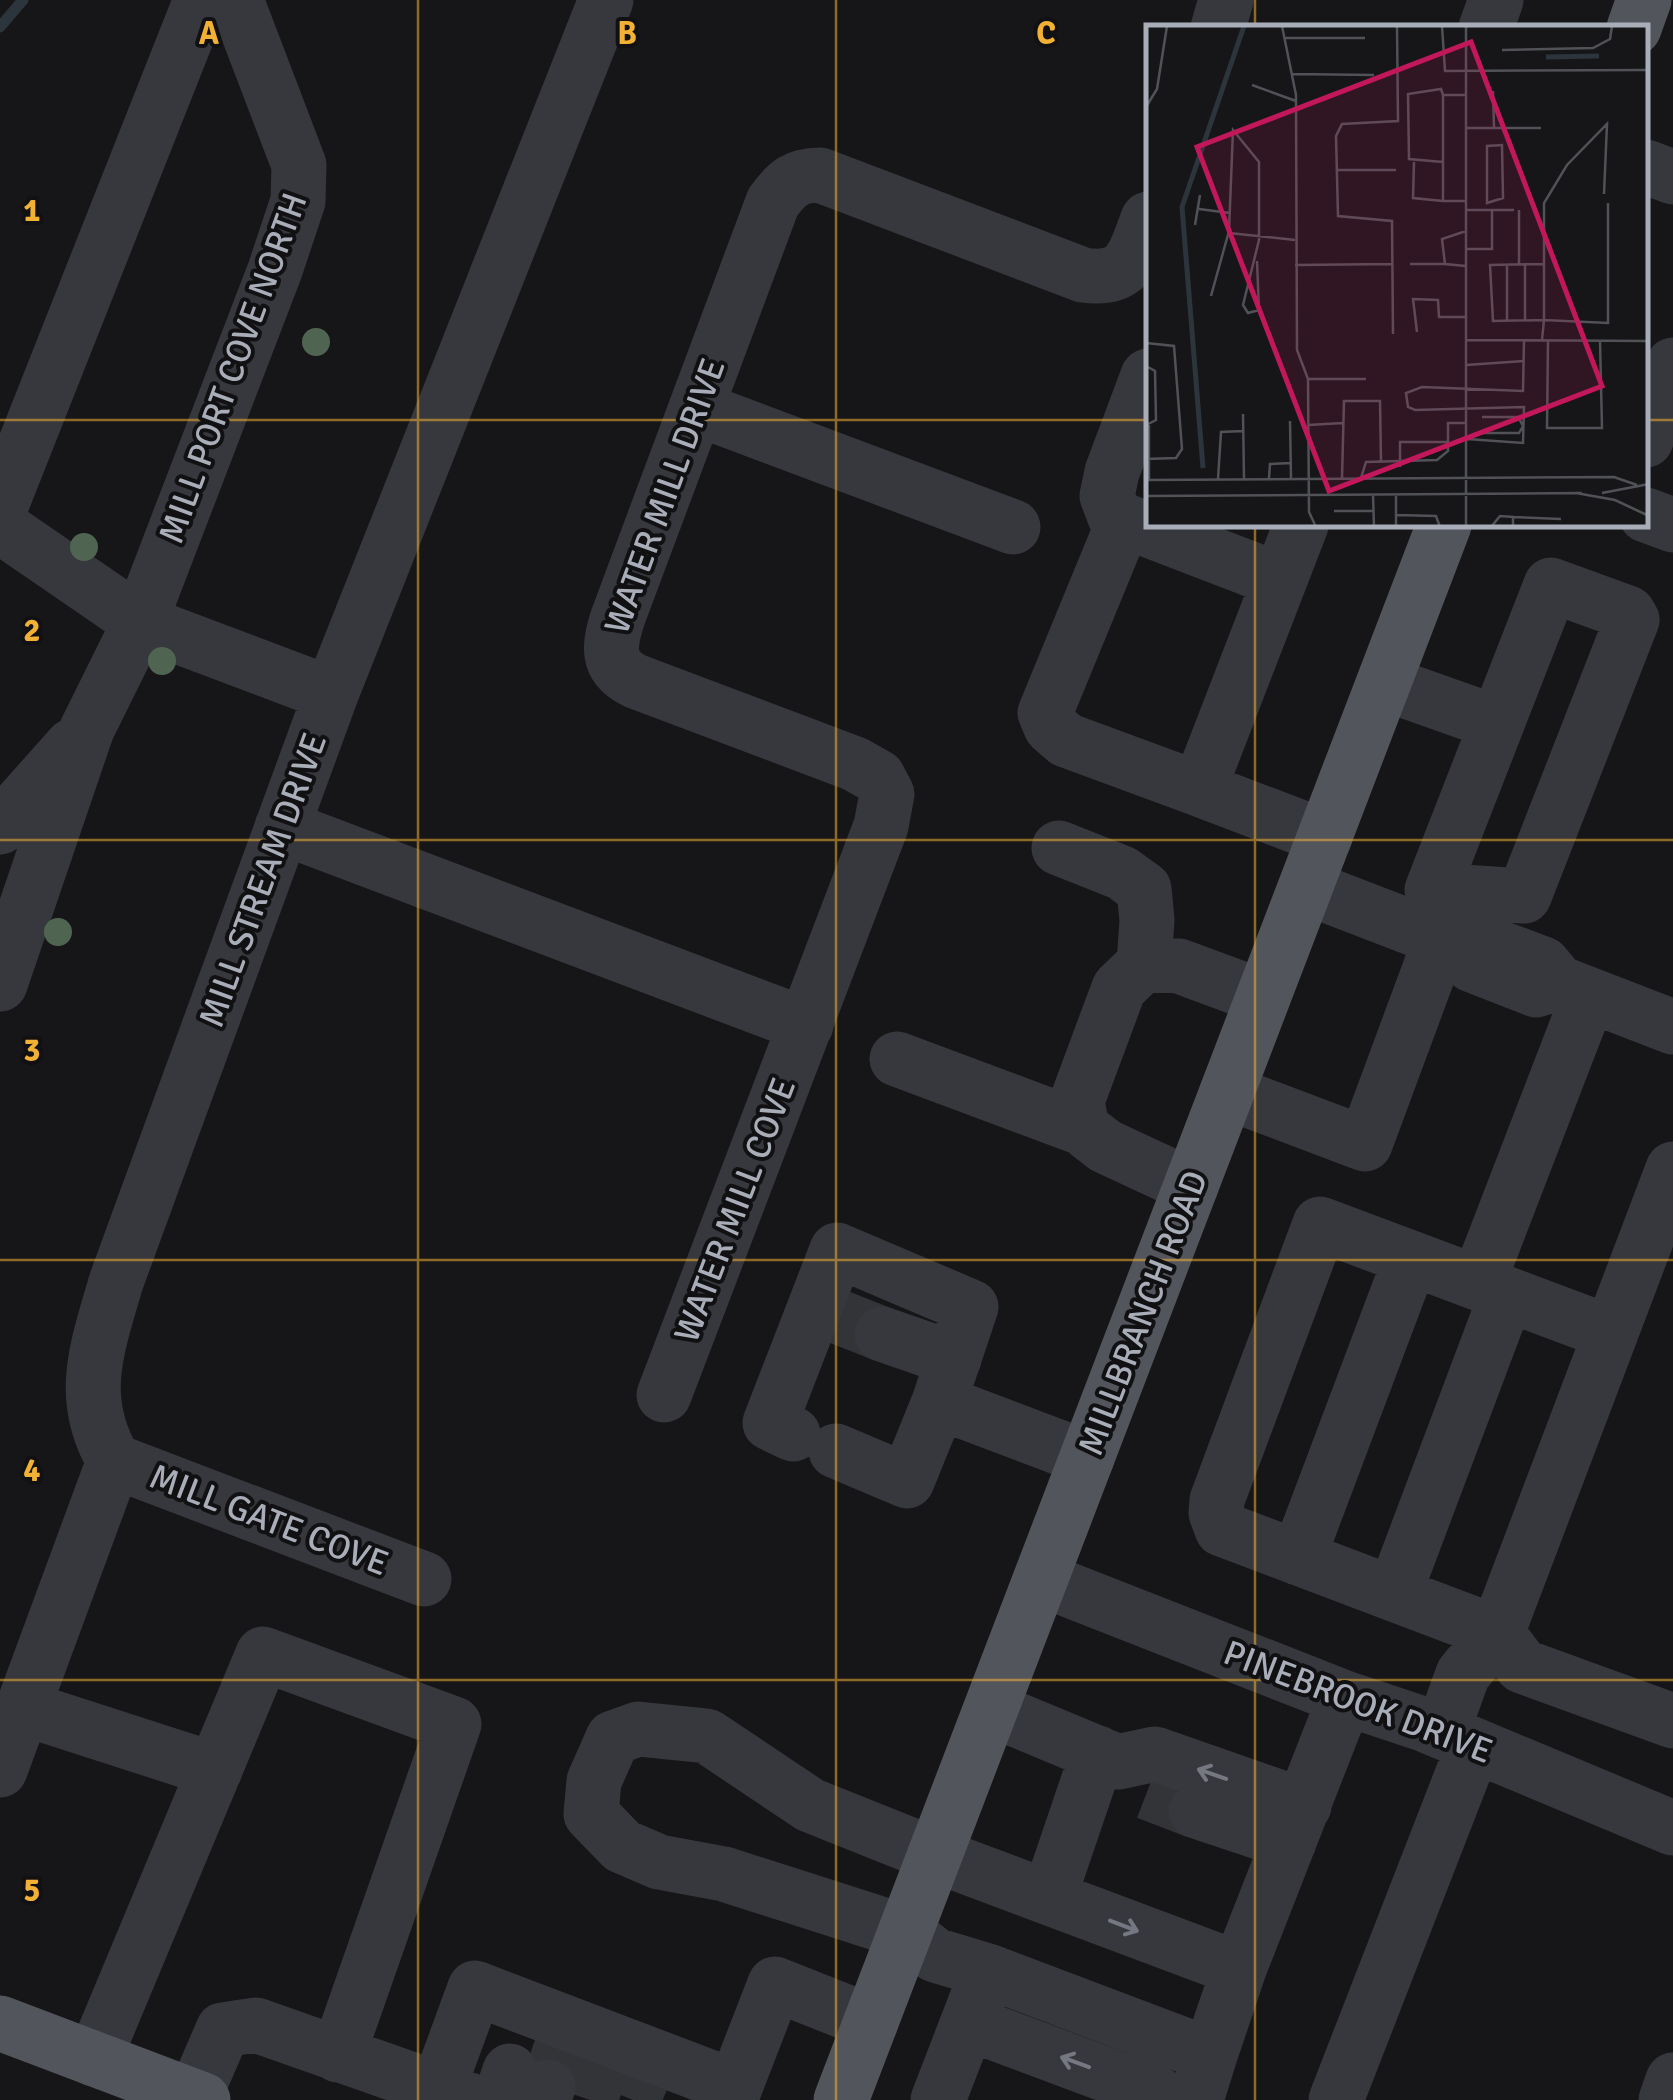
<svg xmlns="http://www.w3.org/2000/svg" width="1673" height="2100" viewBox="0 0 1673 2100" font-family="Signika,sans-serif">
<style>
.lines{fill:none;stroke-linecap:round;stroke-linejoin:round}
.stream{stroke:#2c353c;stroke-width:11}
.minor-tunnel{stroke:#333438;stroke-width:55;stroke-dasharray:55 28;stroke-linecap:butt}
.minor{stroke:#37383d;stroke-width:55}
.major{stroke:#53555c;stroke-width:55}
.tree{fill:#506452}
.oneway{stroke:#757881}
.grid{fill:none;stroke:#f2b134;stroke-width:2.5;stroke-opacity:0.55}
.labels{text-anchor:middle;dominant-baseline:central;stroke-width:8;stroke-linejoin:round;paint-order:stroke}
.street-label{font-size:35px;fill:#a8adb8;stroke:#111113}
.inset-river{fill:none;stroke:#2c353c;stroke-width:5}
.inset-road{fill:none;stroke:#505258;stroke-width:2.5}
.view{fill:#c2185b;fill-opacity:0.15;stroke:#c2185b;stroke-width:5}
.inset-edge{fill:none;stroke:#a8adb8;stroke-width:5}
.grid-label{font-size:32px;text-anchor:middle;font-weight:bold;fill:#f2b134;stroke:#111113;stroke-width:8;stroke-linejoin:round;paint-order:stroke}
</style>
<rect width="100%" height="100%" fill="#161618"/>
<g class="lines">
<path class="stream" d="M0,27L23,0"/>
<path class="minor-tunnel" d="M839,1317L882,1334
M1147,1792L1196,1811
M548,2087L562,2046
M590,2100L603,2063
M633,2100L642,2078"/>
<path class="minor" d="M1218,28L1226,0
M1486,28L1496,0
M1646,167L1673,177
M1148,376L1112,472L1107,496L1115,517L1279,580
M696,408L1013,527
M1646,440L1673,365
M0,508L201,0
M1646,515L1673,525
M1124,521L1045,713L1051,727L1066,740L1199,789
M1301,525L1199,789L1325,837
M0,526L140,622L331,694
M1551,585L1628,613L1632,620L1524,896L1432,890Z
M1384,683L1497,723
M0,827L72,746
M282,827L806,1025
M1059,848L1122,873L1144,889L1147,920L1144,964
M1441,939L1461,946L1472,965L1536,990L1559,983L1543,964L1476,939L1461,946
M1559,983L1673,1027
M0,984L87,729L140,622L275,270L298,201L299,165L236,0
M897,1059L1082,1128
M1227,1092L1365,1144L1441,939L1306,887
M1191,1186L1105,1146L1082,1128L1077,1101L1119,988L1144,964L1179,966L1263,997
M1478,1283L1589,995
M1611,1333L1320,1224L1217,1500L1216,1513L1222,1529L1497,1633L1673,1169
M882,1334L954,1359
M664,1395L881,826L887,794L878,777L855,764L635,681C605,666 609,645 618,617L773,202C787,183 796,175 820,175L1083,275C1130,282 1134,256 1148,219
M793,1434L770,1423L837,1250L971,1307L939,1402L1087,1458
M836,1451L907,1481L939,1402
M114,1461L424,1579
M1298,1558L1411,1258
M1041,1579L1345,1698L1426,1725L1673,1828
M1394,1594L1507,1294
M23,1708L215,1770
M991,1709L1118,1762L1155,1754L1304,1806
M1442,1732L1463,1674L1497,1633L1522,1666L1673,1721
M0,1770L114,1461C77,1398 97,1348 116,1282L331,694L606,0
M1196,1811L1289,1842
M1049,1897L1098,1753
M968,2023L1158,2094L1163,2100
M1210,2055L1239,1969
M94,2059L263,1654L454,1724L338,2055
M194,2097L223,2030L256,2025L469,2100
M434,2100L475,1988L735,2087
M500,2100L510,2071
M543,2100L548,2087
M730,2100L775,1984L871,2022
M938,2100L980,1991
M1196,2100L1210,2055L988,1971L935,1955L905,1932L724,1874L659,1862L622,1846L591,1814L594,1781L613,1738L638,1729L707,1736L810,1805L935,1855L1239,1969L1345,1698
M1336,2100L1474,1745
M1666,2100L1673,2080"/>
<path class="major" d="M1634,28L1644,0
M0,2023L203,2100
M841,2100L1444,525"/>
</g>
<g class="tree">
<circle cx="316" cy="342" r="14"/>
<circle cx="84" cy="547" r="14"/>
<circle cx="162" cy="661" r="14"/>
<circle cx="58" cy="932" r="14"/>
</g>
<defs><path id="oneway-shaft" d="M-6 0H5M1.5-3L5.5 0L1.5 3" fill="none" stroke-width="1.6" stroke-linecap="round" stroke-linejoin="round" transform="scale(2.5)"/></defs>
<g class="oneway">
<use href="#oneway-shaft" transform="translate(1212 1774) rotate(-161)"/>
<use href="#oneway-shaft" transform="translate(1124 1926) rotate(21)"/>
<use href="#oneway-shaft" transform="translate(1075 2062) rotate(-160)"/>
</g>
<path class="grid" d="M418,0V2100M836,0V2100M1255,0V28M0,420H1148M1646,420H1673M1255,525V2100M0,840H1673M0,1260H1673M0,1680H1673"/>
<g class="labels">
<g class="street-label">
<text transform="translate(233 368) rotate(-70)">MILL PORT COVE NORTH</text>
<text transform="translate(665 496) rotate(-70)">WATER MILL DRIVE</text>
<text transform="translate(263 880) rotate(-70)">MILL STREAM DRIVE</text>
<text transform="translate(735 1210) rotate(-69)">WATER MILL COVE</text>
<text transform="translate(1143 1313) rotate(-69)">MILLBRANCH ROAD</text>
<text transform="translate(269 1520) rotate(21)">MILL GATE COVE</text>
<text transform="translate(1358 1702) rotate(21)">PINEBROOK DRIVE</text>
</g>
</g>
<g transform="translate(1146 25)">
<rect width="502" height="502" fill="#161618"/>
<path class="inset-river" d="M400,32L453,31M57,443L36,182L98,1"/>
<path class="inset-road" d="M136,1L150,70L151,325L162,354L163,487L170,502M296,1L299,46L503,45M320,1V502M138,13H219M356,25L447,23L464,14L466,1M145,49L228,50M106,60L150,76M347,66L348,103M320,70H297V176H320M0,82L11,64L21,1M320,103H395M356,120L357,173L341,178V121ZM268,137L267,173L297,176M297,137L263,134L262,69L295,64L297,70M191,145H250M53,184L84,188M320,185H346V224H320M346,185H368H349M49,200L54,170M320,206L296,214L299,239L320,241M83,208L149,215M264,239H299M361,239V296M373,239V185M379,239V295M398,239L344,240L347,296L398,295V178L421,140L461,99L458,169M149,240L247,239M65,271L83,206L87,105L113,137V215L97,280L102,288L113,285L111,236M271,307L267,274L292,275L293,292H320M247,309L246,196L192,191L190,111L196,99L252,96L251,1M321,315L503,316M396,315L398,295L462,298V178M402,315L401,403H456L454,316M0,318L28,321L36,424L30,433L0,434M320,340L378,336M0,341L9,346L10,395L0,400M162,354H220M97,389L98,454M336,392H372L377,401L373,408H336M144,396L145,453M3,400V455M162,400L197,398M321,414L377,418L378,382L269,385L262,382L260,368L276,362L377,366L378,315M254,442V417H302M123,453L124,439L145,438M196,453L198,376H234L235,437M215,453L220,437L291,435L302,426V398H320M72,454L75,407L97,406M0,455L468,452L491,460M430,468L469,475L503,491M456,468L503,459M227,469L228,502M250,469V502M0,471L436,468M188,486H227M250,490L290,491L294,502M367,492L415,494M345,502L354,491L367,492V502"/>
<path class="view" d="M325,17L456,361L183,466L51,122Z"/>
<rect width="502" height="502" class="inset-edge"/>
</g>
<g class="grid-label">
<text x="209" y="44">A</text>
<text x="627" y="44">B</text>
<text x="1046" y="44">C</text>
<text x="32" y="221">1</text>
<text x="32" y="641">2</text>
<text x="32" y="1061">3</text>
<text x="32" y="1481">4</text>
<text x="32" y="1901">5</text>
</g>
</svg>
